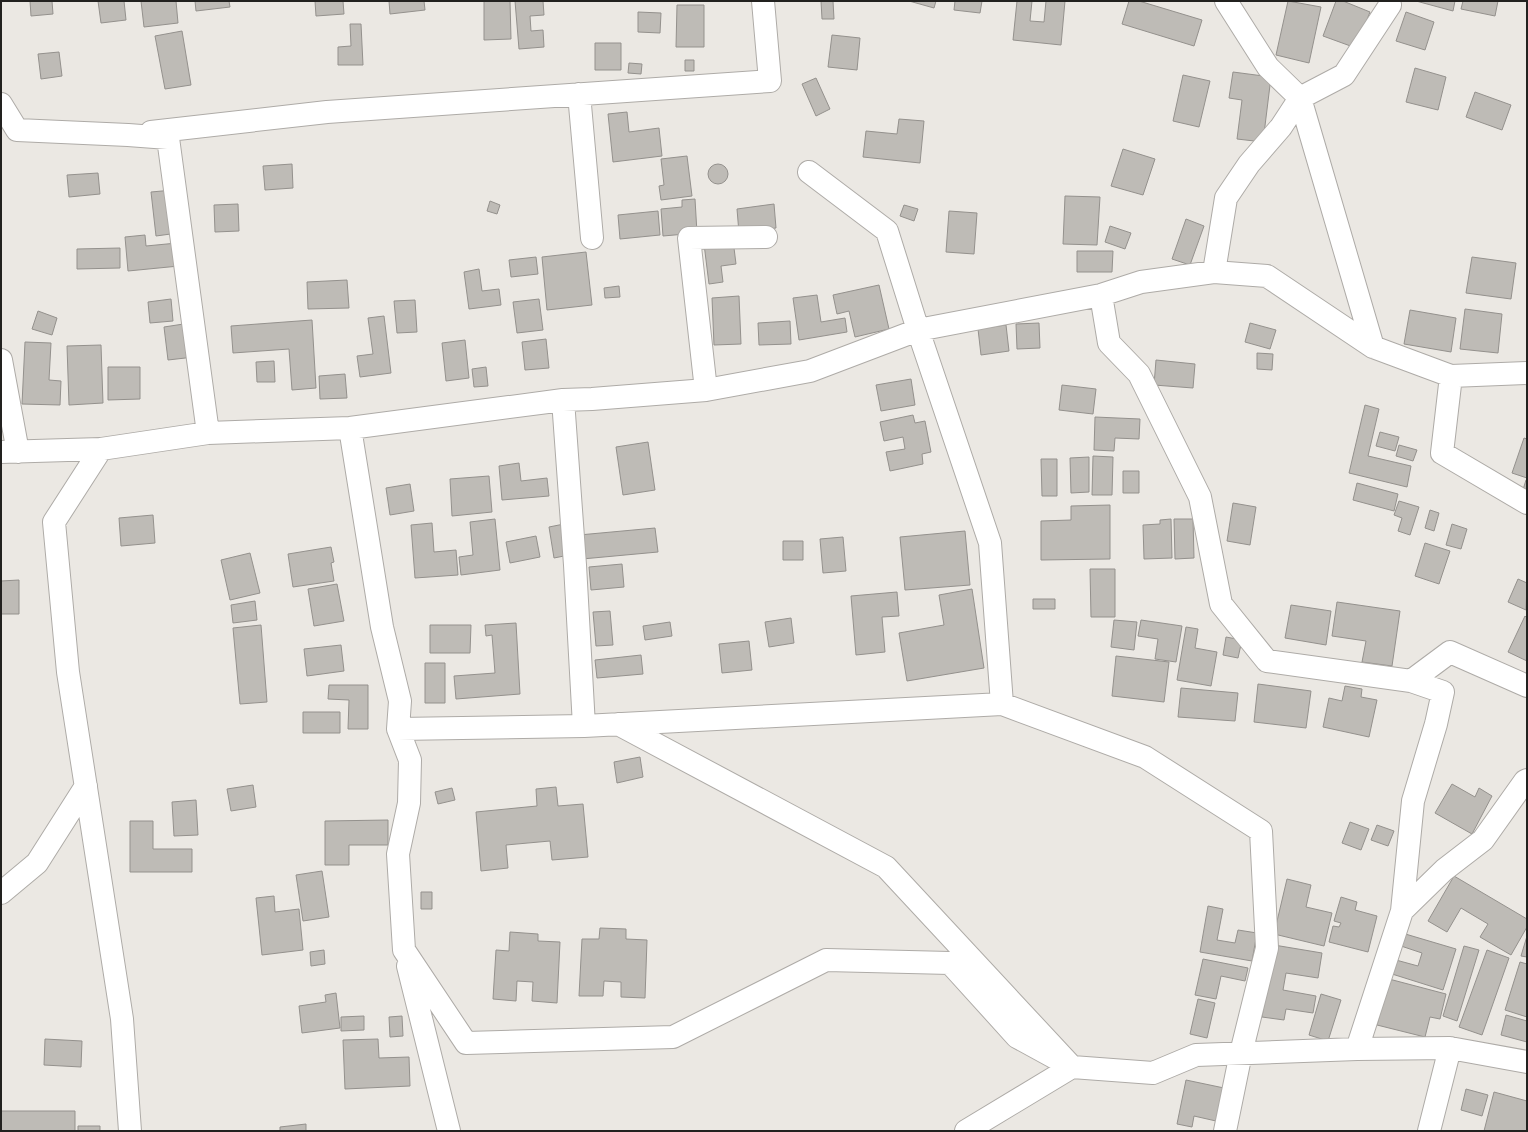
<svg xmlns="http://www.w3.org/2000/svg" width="1528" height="1132" viewBox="0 0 1528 1132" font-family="'Space Grotesk',sans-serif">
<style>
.building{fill:#bebbb6;stroke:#94918d}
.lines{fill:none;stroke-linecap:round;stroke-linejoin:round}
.minor-casing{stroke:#aeaba7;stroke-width:24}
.minor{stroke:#fff;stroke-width:22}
</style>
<rect width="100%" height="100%" fill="#ebe8e3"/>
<path class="building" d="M30,1H52L53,14L31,16Z
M98,1H124L126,20L101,23Z
M141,1H176L178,23L144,27Z
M195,1H229L230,7L196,11Z
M315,1H343L344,14L316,16Z
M389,1H424L425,10L390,14Z
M484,1H510L511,39L484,40Z
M515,1H543L544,15L530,16L531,31L543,30L544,47L519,49Z
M821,1H833L834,19H822Z
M909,1H936L934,8Z
M955,1H982L980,13L954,10Z
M1017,1H1032L1030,21L1044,22L1046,1H1065L1061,45L1013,40Z
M1129,1H1139L1202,20L1194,46L1122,24Z
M1288,1L1321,7L1309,63L1276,55Z
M1336,1H1343L1370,12L1356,48L1323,36Z
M1416,1H1455L1453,11Z
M1463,1H1498L1495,16L1461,9Z
M677,5H704V47H676Z
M638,12L661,13L660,33L638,32Z
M1406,12L1434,22L1425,50L1396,41Z
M350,24H361L363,65H338V47L351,46Z
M182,31L191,85L165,89L155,36Z
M832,35L860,38L857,70L828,67Z
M595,43H621V70H595Z
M59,52L62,76L41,79L38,54Z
M685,60H694V71H685Z
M629,63L642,64L641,74L628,73Z
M1415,68L1446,77L1438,110L1406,102Z
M1233,72L1271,77L1263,142L1237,139L1242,100L1229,98Z
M1183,75L1210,81L1199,127L1173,121Z
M816,78L830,109L816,116L802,84Z
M1475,92L1511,105L1502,130L1466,117Z
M627,112L629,132L659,128L662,156L613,162L608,114Z
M899,119L924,121L920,163L863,157L866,131L897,134Z
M1123,149L1155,159L1143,195L1111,186Z
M687,156L692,196L661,200L659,186L664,185L661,159Z
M708 174a10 10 0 1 1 20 0a10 10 0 1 1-20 0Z
M292,164L293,188L265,190L263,166Z
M98,173L100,194L69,197L67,175Z
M173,190L178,233L156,236L151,192Z
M1065,196L1100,197L1097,245L1063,244Z
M695,199L697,233L663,236L661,209L682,207V200Z
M490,201L500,205L497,214L487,211Z
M238,204L239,231L215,232L214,205Z
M774,204L776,228L739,233L737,209Z
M904,205L918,209L914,221L900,216Z
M658,211L660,235L620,239L618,215Z
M949,211L977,213L974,254L946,252Z
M1186,219L1204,226L1190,265L1172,259Z
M1110,226L1131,233L1125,249L1105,242Z
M145,235L146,246L177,243L179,266L128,271L125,237Z
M733,240L736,264L721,266L723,282L709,284L704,244Z
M120,248V268L77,269V249Z
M1077,251H1113L1112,272H1077Z
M586,252L592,305L547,310L542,257Z
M536,257L538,274L511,277L509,260Z
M1472,257L1516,263L1511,299L1466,293Z
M479,269L482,291L499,289L501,305L469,309L464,272Z
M347,280L349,308L308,309L307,282Z
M879,285L889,329L855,337L849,311L837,314L833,295Z
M619,286L620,297L605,298L604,288Z
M817,295L821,322L845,318L847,332L799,340L793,298Z
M739,296L741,344L714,345L712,298Z
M171,299L173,321L150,323L148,302Z
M539,299L543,330L517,333L513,302Z
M415,300L417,332L397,333L394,301Z
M1465,309L1502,314L1498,353L1460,349Z
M1410,310L1456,318L1451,352L1404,344Z
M38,311L57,318L52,335L32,329Z
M384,316L391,373L360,377L357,356L373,354L368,318Z
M312,320L316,388L292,390L289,349L233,353L231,326Z
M790,321L791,344L759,345L758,323Z
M190,323L194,357L168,360L164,327Z
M1039,323L1040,348L1017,349L1016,324Z
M1250,323L1276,330L1270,349L1245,342Z
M1006,325L1009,351L981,355L978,329Z
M546,339L549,368L525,370L522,342Z
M465,340L469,378L446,381L442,343Z
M25,342L51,343L49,380L61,381L60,405L22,404Z
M101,345L103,403L69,405L67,346Z
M1257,353L1273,354L1272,370L1257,369Z
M1156,360L1195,364L1193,388L1154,385Z
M274,361L275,382H257L256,362Z
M108,367H140V399L108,400Z
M486,367L488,386L474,387L472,369Z
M345,374L347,398L320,399L319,376Z
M911,379L915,405L881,411L876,385Z
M1062,385L1096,389L1093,414L1059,410Z
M1365,405L1379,409L1368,456L1411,466L1407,487L1349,473Z
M913,415L915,423L925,421L931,452L922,454L923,464L890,471L886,452L905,449L903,437L884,441L880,422Z
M1095,417L1140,419L1139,439L1115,438L1114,451L1094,450Z
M1380,432L1399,437L1395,451L1376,446Z
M1524,438L1527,439V478L1512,473Z
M648,442L655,490L623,495L616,447Z
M1399,445L1417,450L1413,461L1396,456Z
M1093,456L1113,457L1112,495H1092Z
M1089,457V492L1071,493L1070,458Z
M1041,459H1057V496H1042Z
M519,463L521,481L547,478L549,496L502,500L499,466Z
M1123,471H1139V493H1123Z
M489,476L492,512L452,516L450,479Z
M1526,480H1527V495L1522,493Z
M1357,483L1398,494L1394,511L1353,500Z
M410,484L414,511L390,515L386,488Z
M1399,501L1419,507L1410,535L1398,531L1402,518L1394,515Z
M1233,503L1256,507L1250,545L1227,541Z
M1110,505V559L1041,560V521L1071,520V506Z
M1430,510L1439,513L1434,531L1425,528Z
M153,515L155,543L121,546L119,518Z
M495,519L500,570L461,575L459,557L473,555L470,522Z
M1171,519L1172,558L1144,559L1143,525L1160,524V520Z
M1174,519H1193L1194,558L1175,559Z
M432,523L434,552L456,550L458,575L415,578L411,525Z
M564,524L569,555L554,558L549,527Z
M1452,524L1467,529L1461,549L1446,545Z
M655,528L658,552L582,559L579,535Z
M965,531L970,585L905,590L900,537Z
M536,536L540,557L510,563L506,542Z
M843,537L846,571L823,573L820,539Z
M783,541H803V560H783Z
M1425,543L1450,551L1439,584L1415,576Z
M331,547L334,562L331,563L334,581L293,587L288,554Z
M250,553L260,593L230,600L221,560Z
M622,564L624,587L591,590L589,567Z
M1090,569H1115V617H1091Z
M1518,579L1527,583L1526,610L1508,602Z
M19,580V614H1V581Z
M337,584L344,621L314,626L308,589Z
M972,589L984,668L907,681L899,633L944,625L939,595Z
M897,592L899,616L882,617L885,652L856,655L851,596Z
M1033,599H1055V609H1033Z
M255,601L257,620L233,623L231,605Z
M1337,602L1400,611L1392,666L1362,662L1366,641L1332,636Z
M1291,605L1331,611L1326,645L1285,638Z
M610,611L613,645L596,646L593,612Z
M1525,616L1527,618V661L1508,652Z
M791,618L794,643L769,647L765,622Z
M1114,620L1137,622L1134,650L1111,647Z
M1141,620L1182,626L1176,662L1155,659L1158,639L1138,636Z
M670,622L672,636L645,640L643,626Z
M516,623L520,694L456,699L454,676L495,673L492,635L486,636L485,625Z
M261,625L267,702L240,704L233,628Z
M430,625H471L470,653H430Z
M1186,627L1198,629L1195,648L1217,652L1211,686L1177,680Z
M1226,637L1242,640L1238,658L1223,655Z
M749,641L752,670L722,673L719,644Z
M341,645L344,671L307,676L304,649Z
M641,655L643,674L597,678L595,660Z
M1116,656L1169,662L1164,702L1112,696Z
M425,663H445V703H425Z
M1258,684L1311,691L1306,728L1254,722Z
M329,685H368V729H348L349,700L328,699Z
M1345,686L1362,689L1361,697L1377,700L1369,737L1323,727L1329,698L1342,701Z
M1181,688L1238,693L1235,721L1178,717Z
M303,712H340V733H303Z
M640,757L643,777L617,783L614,762Z
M1452,784L1475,797L1479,788L1492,796L1472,834L1435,813Z
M253,785L256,807L231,811L227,789Z
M556,787L558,806L583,804L588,857L552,860L550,841L506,845L508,868L481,871L476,812L537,806L536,789Z
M452,788L455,800L438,804L435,792Z
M196,800L198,835L174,836L172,802Z
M388,820V845H349V865H325V821Z
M130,821H153V849H192V872H130Z
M1350,822L1369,829L1361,850L1342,843Z
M1377,825L1394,831L1388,846L1371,840Z
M322,871L329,917L303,921L296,875Z
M1454,876L1527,919V927L1511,955L1480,937L1488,924L1461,908L1447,932L1428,921Z
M1287,879L1311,885L1306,907L1332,913L1324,946L1274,934Z
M421,892H432V909H421Z
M274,896L275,912L299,909L303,950L262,955L256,898Z
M1341,897L1357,902L1355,910L1377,916L1368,952L1329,942L1333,926L1339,927L1341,923L1334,921Z
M1208,906L1223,909L1217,940L1235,943L1238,930L1257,933L1252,961L1200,952Z
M600,928L626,929V939L647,940L645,998L621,997V982L604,981L603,996H579L582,939H599Z
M510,932L538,934V941L560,942L557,1003L532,1001L533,982L517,981L516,1001L493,999L496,950L509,951Z
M1402,933L1456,949L1443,990L1392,974L1396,960L1418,966L1422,953L1398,945Z
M1527,936V957L1521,956Z
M1274,945L1322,953L1318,978L1286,973L1283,990L1316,996L1313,1013L1286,1009L1284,1020L1262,1017Z
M1464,946L1479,950L1457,1021L1443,1016Z
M324,950L325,964L311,966L310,952Z
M1487,950L1509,958L1482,1035L1459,1027Z
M1203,959L1248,968L1245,981L1221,976L1216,999L1195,995Z
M1520,962L1527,964V1017L1505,1010Z
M1389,979L1446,994L1440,1019L1430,1017L1425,1037L1377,1025Z
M336,993L340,1028L302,1033L299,1006L326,1002L325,995Z
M1321,994L1341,1000L1328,1041L1309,1035Z
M1198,999L1215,1003L1207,1038L1190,1034Z
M1506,1015L1527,1021V1042L1501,1035Z
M364,1016V1030L341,1031V1017Z
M402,1016L403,1036L390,1037L389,1017Z
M45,1039L82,1041L81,1067L44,1065Z
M378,1039L379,1058L409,1057L410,1086L345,1089L343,1040Z
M1186,1080L1224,1088L1216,1121L1194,1116L1192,1127L1177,1124Z
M1466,1089L1488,1095L1482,1116L1461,1110Z
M1494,1092L1527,1101V1131H1484Z
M1,1111H75V1131H1Z
M306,1124V1131H280V1127Z
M78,1126H100V1131H78Z"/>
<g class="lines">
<defs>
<path id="minor" d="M1226,1L1268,67L1300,98L1373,347
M579,94L592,238
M1,104L17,130L128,135L168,138L208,433L101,449L54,522L68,672L122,1019L130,1131
M151,132L327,112L770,81L763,1
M809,172L887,231L918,330L990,543L1002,704
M1214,272L1226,198L1249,164L1281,127L1300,98L1344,75L1390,5
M1101,295L1109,343L1139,374L1200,497L1221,604L1267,661L1411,681L1443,692L1436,724L1413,801L1402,911L1357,1049
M1,360L18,452
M1451,376L1442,453L1527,503
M706,390L689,238L766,237
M563,400L575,565L584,726
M350,428L382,627L400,701L398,729L410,760L409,803L398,854L404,950L466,1043L673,1037L826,960L950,963L1017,1037L1072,1067L1153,1073L1196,1055L1357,1049L1450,1048L1527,1062
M208,433L350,428L563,400L592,399L706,390L810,371L918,330L1101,295L1141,282L1214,272L1267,276L1373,347L1451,376L1527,373
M1,452L101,449
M1411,681L1450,652L1527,686
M618,724L886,867L1072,1067L966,1131
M398,729L584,726L1002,704L1145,757L1261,831L1267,948L1241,1053L1225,1131
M1,893L37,863L86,786
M1402,911L1444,870L1483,840L1525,781L1527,780
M408,966L449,1131
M1429,1131L1450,1048"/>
</defs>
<use href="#minor" class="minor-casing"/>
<use href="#minor" class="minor"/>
</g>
<rect width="1528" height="1132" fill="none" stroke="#22211f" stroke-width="4"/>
</svg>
